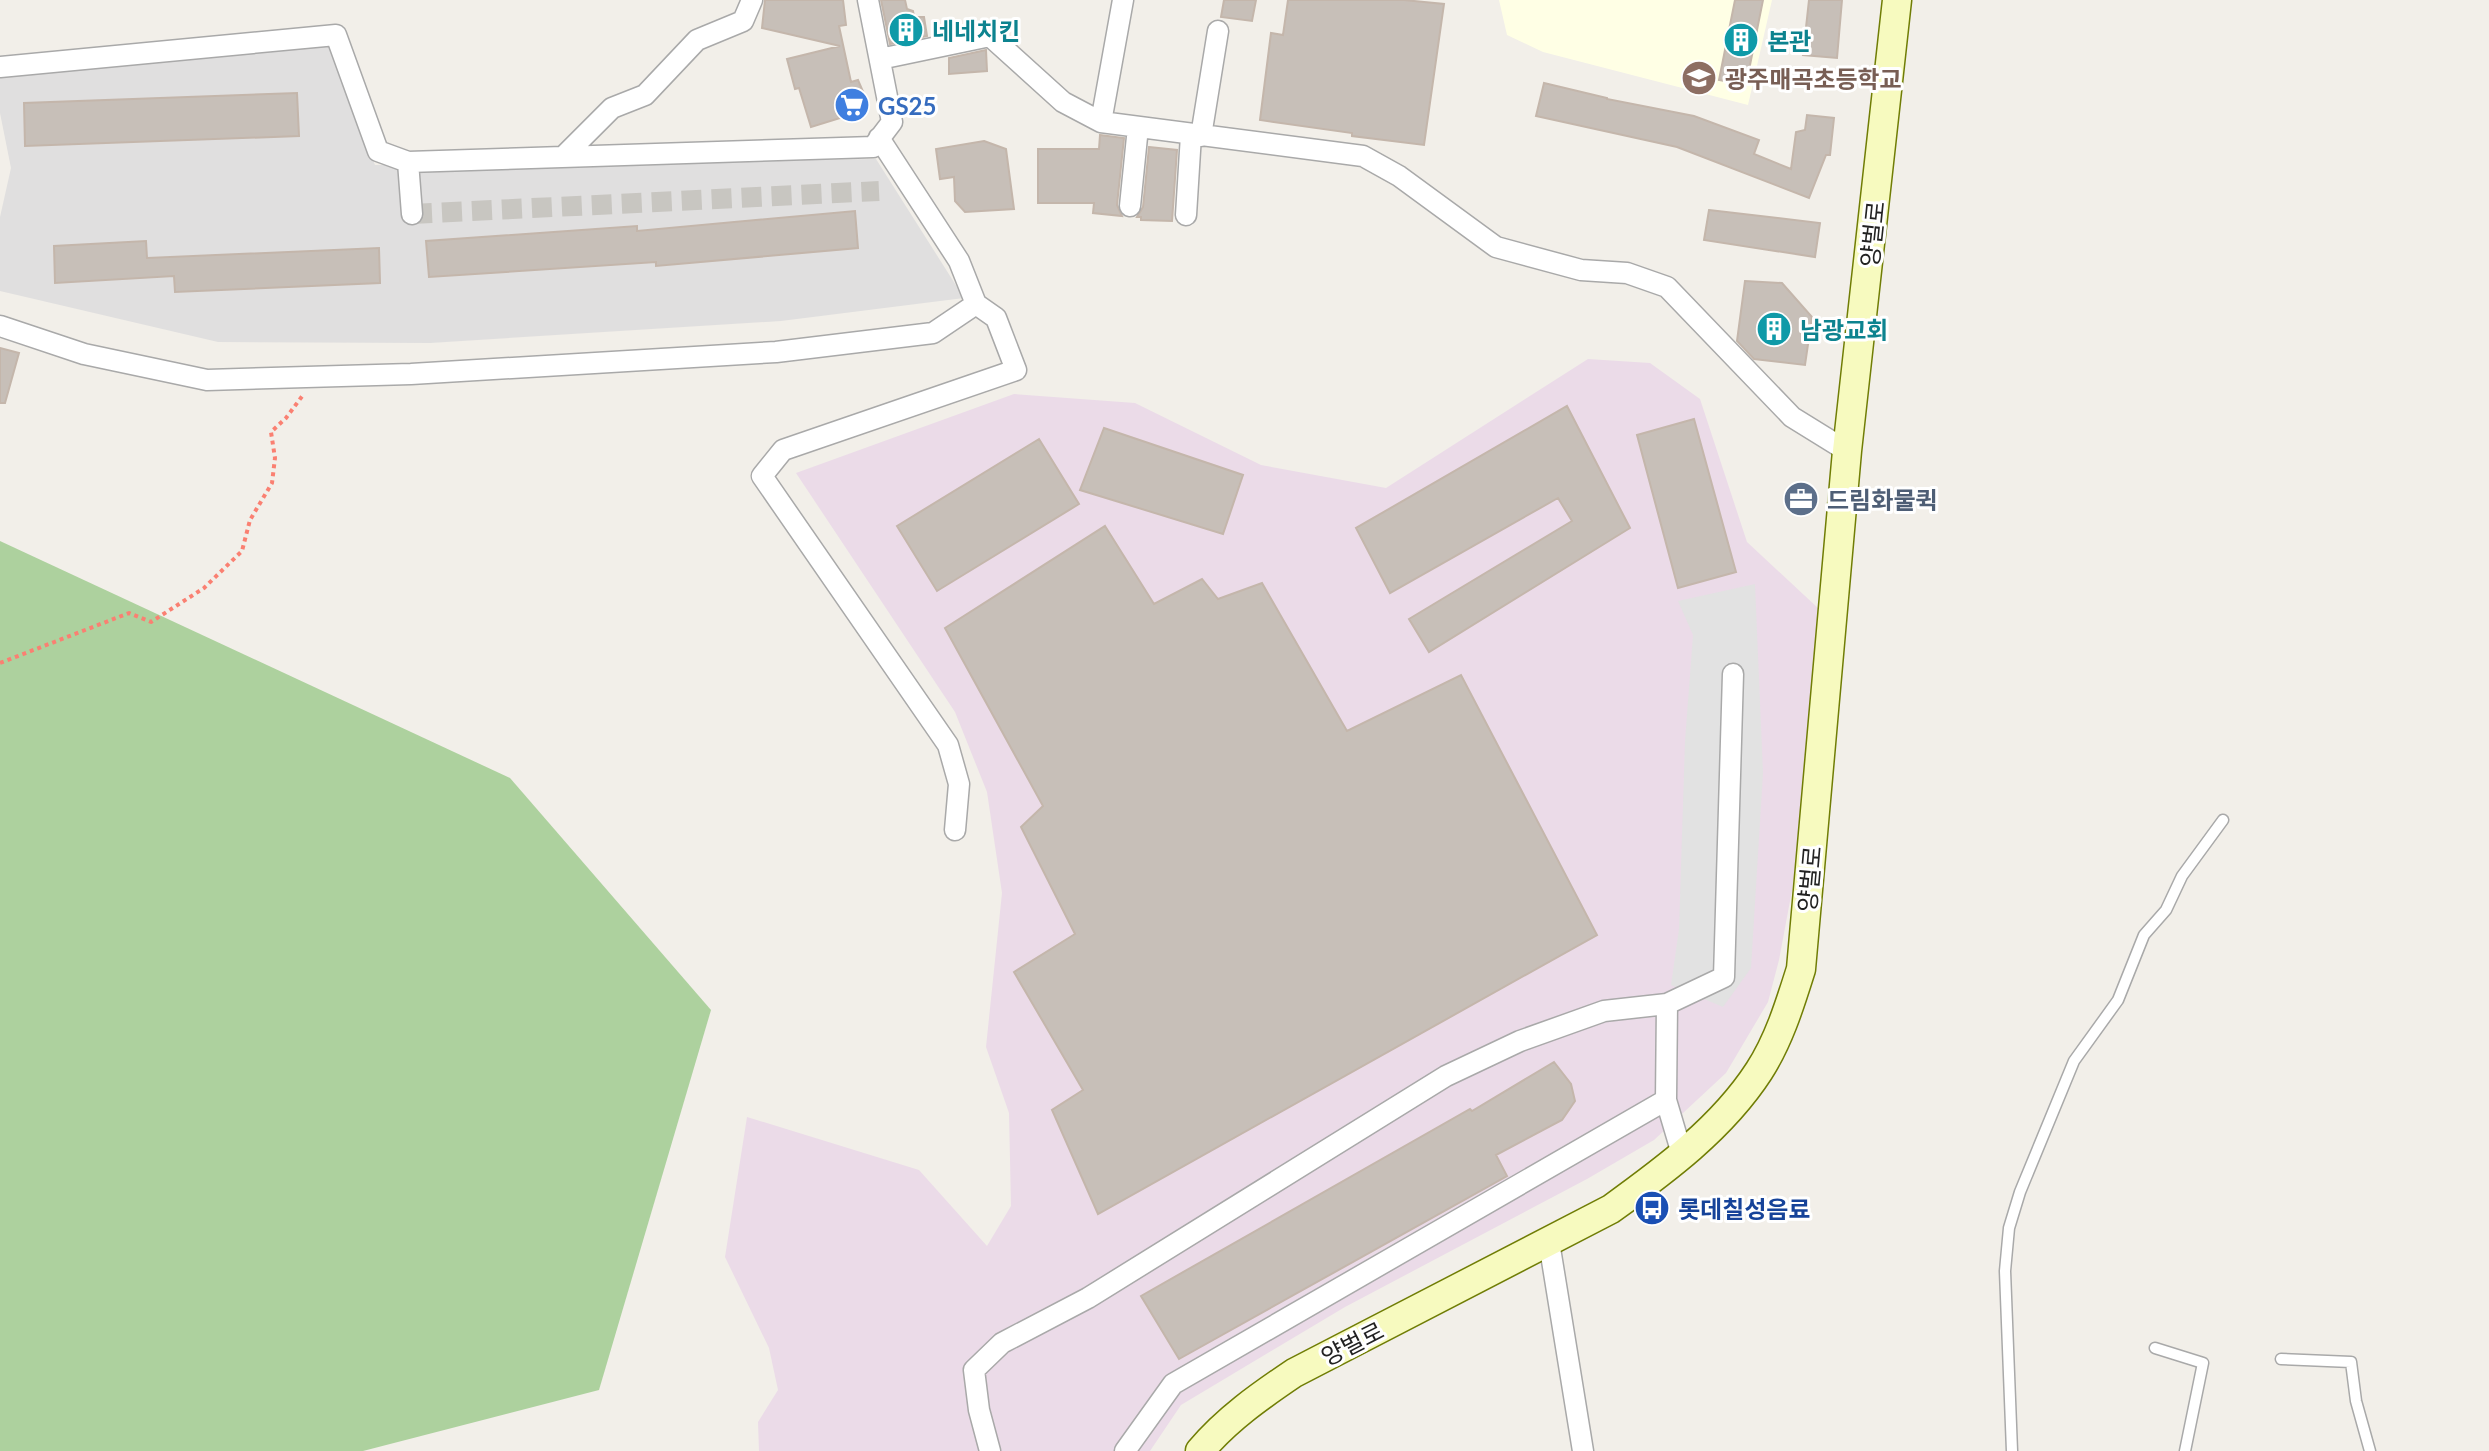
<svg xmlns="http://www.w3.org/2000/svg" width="2489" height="1451" viewBox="0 0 2489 1451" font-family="Lato,'Noto Sans KR',sans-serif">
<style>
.residential{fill:#e0dfdf}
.industrial{fill:#ebdbe8}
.education{fill:#ffffe5}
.forest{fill:#add19e}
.parking{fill:#e2e2e2}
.building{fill:#c7bfb8;stroke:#c4b6ab;stroke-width:2}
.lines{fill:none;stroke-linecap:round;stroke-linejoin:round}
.street-tunnel{stroke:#c8c6c1;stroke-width:20;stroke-dasharray:20 10;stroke-linecap:butt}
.lane-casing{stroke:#a9a9a9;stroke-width:13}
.street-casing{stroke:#a9a9a9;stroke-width:23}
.secondary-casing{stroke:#707d05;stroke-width:31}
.path{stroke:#fa8072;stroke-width:4;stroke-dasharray:4 4;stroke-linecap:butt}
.lane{stroke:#fff;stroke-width:10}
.street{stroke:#fff;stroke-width:20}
.secondary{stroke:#f7fabf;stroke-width:28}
.labels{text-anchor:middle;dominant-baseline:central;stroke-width:6;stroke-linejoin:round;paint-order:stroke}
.culture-label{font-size:24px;font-weight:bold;fill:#0d838f;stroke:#fff;text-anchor:start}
.education-label{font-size:24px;font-weight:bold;fill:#785e54;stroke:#fff;text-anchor:start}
.shop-label{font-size:24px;font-weight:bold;fill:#366cbe;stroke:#fff;text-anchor:start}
.street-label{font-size:24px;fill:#222;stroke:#fff}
.service-label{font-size:24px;font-weight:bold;fill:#4e5e75;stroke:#fff;text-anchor:start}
.transit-label{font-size:24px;font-weight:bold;fill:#164399;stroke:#fff;text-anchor:start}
</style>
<rect width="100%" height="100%" fill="#f2efe9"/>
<path class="residential" d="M325,36L375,165L876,159L964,298L781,321L430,343L218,342L0,291V217L11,168L0,113V67Z"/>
<path class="industrial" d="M1588,359L1650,363L1700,399L1747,542L1819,609L1793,885L1779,960L1768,1002L1726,1073L1654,1140L1587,1179L1345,1307L1181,1405L1150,1451H759L758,1422L778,1390L769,1348L725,1257L747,1117L919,1170L987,1246L1011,1206L1009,1113L986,1047L1002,893L987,792L955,712L796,473L1014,394L1135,403L1261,465L1386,488Z"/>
<path class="education" d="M1499,0H1772L1748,105L1543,52L1507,35Z"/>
<path class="forest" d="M0,541L510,778L711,1010L599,1390L363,1451H0Z"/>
<path class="parking" d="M1755,584L1763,773L1751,968L1723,1007L1671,985L1679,929L1685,741L1693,635L1678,601Z"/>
<path class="building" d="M765,0H843L846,25L839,26L851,82L858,80L867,101L866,110L811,127L799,88L795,89L787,59L840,46L762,28Z
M881,0H905L907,9L913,11L914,17H924L927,36L890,44Z
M1224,0H1256L1252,21L1221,17Z
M1288,0H1404L1444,4L1424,145L1352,136V133L1260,120L1271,33L1283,35Z
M1735,0H1763L1746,85L1719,80Z
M1809,0H1842L1837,58L1803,55Z
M986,50L987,71L949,74V58Z
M1544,83L1607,98V99L1694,116L1759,140L1754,154L1791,169L1796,132L1805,130L1807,115L1834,118L1830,155H1826L1809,198L1677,147L1536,116Z
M297,93L299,136L25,146L24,103Z
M1100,135L1124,138L1117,205L1122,216L1093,213L1094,203H1038V149H1099Z
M984,141L1006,149L1014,209L965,212L955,201L954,177L940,179L936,149Z
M1149,147L1177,150L1172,221L1141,220V217H1137L1143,207Z
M1709,210L1820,223L1815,257L1704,240Z
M855,211L858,248L656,266V262L429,277L426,241L637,226V231Z
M146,241L147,258L379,248L380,283L175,292L174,276L55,283L54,246Z
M1745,281L1782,283L1812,317L1805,365L1754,359L1737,341Z
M0,348L19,353L5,403H0Z
M1567,406L1630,528L1429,652L1409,619L1572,521L1558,498L1390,593L1356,528Z
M1694,419L1736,572L1678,588L1637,435Z
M1104,428L1243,475L1223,534L1080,490Z
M1039,439L1079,504L937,591L897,526Z
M1105,526L1154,604L1202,579L1218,599L1262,583L1347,731L1461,675L1597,935L1098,1214L1052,1110L1083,1090L1014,972L1075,934L1021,827L1043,806L945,628Z
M1554,1062L1571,1084L1575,1101L1562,1120L1496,1155L1507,1176L1179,1359L1141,1296L1470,1109L1472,1111Z"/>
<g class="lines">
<path class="street-tunnel" d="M412,214L879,191"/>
<defs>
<path id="lane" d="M2155,1348L2203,1363L2185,1451
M2281,1359L2351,1362L2356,1401L2370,1451
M2012,1451L2005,1271L2009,1228L2020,1192L2074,1061L2118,1000L2144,935L2166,910L2182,876L2223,820"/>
<path id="street" d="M880,59L990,36L1063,102L1101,122L1363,156L1399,176L1496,247L1581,270L1627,273L1667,287L1792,417L1847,451
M0,67L336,35L378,151L408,162
M1101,122L1123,0
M1201,136L1218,31
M563,157L612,108L645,95L697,40L743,21L752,0
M1130,206L1138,127
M412,214L408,162L873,147L892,122L868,0
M1186,215L1191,135
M0,326L84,354L207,380L411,374L776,352L933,333L976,304L959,261L879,138
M955,830L959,784L948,745L762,476L783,450L1016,370L996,318L976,304
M1667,1004L1724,977L1733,674
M1549,1242L1583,1451
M990,1451L979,1410L974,1370L1002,1343L1088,1298L1446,1076L1520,1041L1604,1011L1667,1004L1666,1100L1682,1154
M1125,1451L1173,1384L1666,1100"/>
<path id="secondary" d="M1200,1451C1227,1419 1260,1396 1294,1373L1611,1209C1665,1170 1722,1128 1759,1071C1779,1040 1790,1004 1801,969L1847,451L1897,0"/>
</defs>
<use href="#lane" class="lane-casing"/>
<use href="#street" class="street-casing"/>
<use href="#secondary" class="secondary-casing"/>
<path class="path" d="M0,663L129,613L151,622L204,588L242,551L250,520L272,483L275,458L271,432L286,418L303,395"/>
<use href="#lane" class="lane"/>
<use href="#street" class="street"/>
<use href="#secondary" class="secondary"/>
</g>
<defs>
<symbol id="building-disc" viewBox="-11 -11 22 22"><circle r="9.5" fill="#0f9aa8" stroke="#fff"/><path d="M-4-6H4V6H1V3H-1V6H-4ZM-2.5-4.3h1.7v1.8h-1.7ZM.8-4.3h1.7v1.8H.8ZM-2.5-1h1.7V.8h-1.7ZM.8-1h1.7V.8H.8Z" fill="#fff"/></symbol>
<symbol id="school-disc" viewBox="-11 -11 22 22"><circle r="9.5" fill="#8d6e63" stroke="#fff"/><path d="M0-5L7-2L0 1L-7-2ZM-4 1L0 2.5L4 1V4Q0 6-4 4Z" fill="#fff"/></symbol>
<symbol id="supermarket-disc" viewBox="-11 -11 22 22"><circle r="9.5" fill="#3f7fe0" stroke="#fff"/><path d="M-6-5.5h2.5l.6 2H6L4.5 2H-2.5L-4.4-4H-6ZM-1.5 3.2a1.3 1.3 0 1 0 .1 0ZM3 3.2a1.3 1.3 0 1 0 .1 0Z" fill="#fff"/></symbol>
<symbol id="office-disc" viewBox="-11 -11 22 22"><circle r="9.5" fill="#5c6f8a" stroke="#fff"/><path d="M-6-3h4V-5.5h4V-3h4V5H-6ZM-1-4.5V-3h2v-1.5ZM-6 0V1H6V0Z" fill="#fff"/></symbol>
<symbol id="bus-disc" viewBox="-11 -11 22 22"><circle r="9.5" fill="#1a4fb4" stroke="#fff"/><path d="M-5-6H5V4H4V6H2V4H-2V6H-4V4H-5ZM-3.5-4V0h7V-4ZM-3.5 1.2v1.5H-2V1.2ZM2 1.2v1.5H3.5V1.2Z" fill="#fff"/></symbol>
</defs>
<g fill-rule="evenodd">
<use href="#building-disc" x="886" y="10" width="40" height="40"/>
<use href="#building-disc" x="1721" y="20" width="40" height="40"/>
<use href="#school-disc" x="1679" y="58" width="40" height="40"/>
<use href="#supermarket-disc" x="832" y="85" width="40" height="40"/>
<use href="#building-disc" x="1754" y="309" width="40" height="40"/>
<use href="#office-disc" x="1781" y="479" width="40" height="40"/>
<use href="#bus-disc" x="1632" y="1188" width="40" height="40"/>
</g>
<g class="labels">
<g class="culture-label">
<text x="932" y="30">네네치킨</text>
<text x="1767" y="40">본관</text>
<text x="1800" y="329">남광교회</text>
</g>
<g class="education-label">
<text x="1725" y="78">광주매곡초등학교</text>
</g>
<g class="shop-label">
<text x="878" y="105">GS25</text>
</g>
<g class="street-label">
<text transform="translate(1872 234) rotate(-84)">양벌로</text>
<text transform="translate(1809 879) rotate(-85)">양벌로</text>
<text transform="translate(1352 1343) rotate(-27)">양벌로</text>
</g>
<g class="service-label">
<text x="1827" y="499">드림화물퀵</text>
</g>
<g class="transit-label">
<text x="1678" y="1208">롯데칠성음료</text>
</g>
</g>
</svg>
